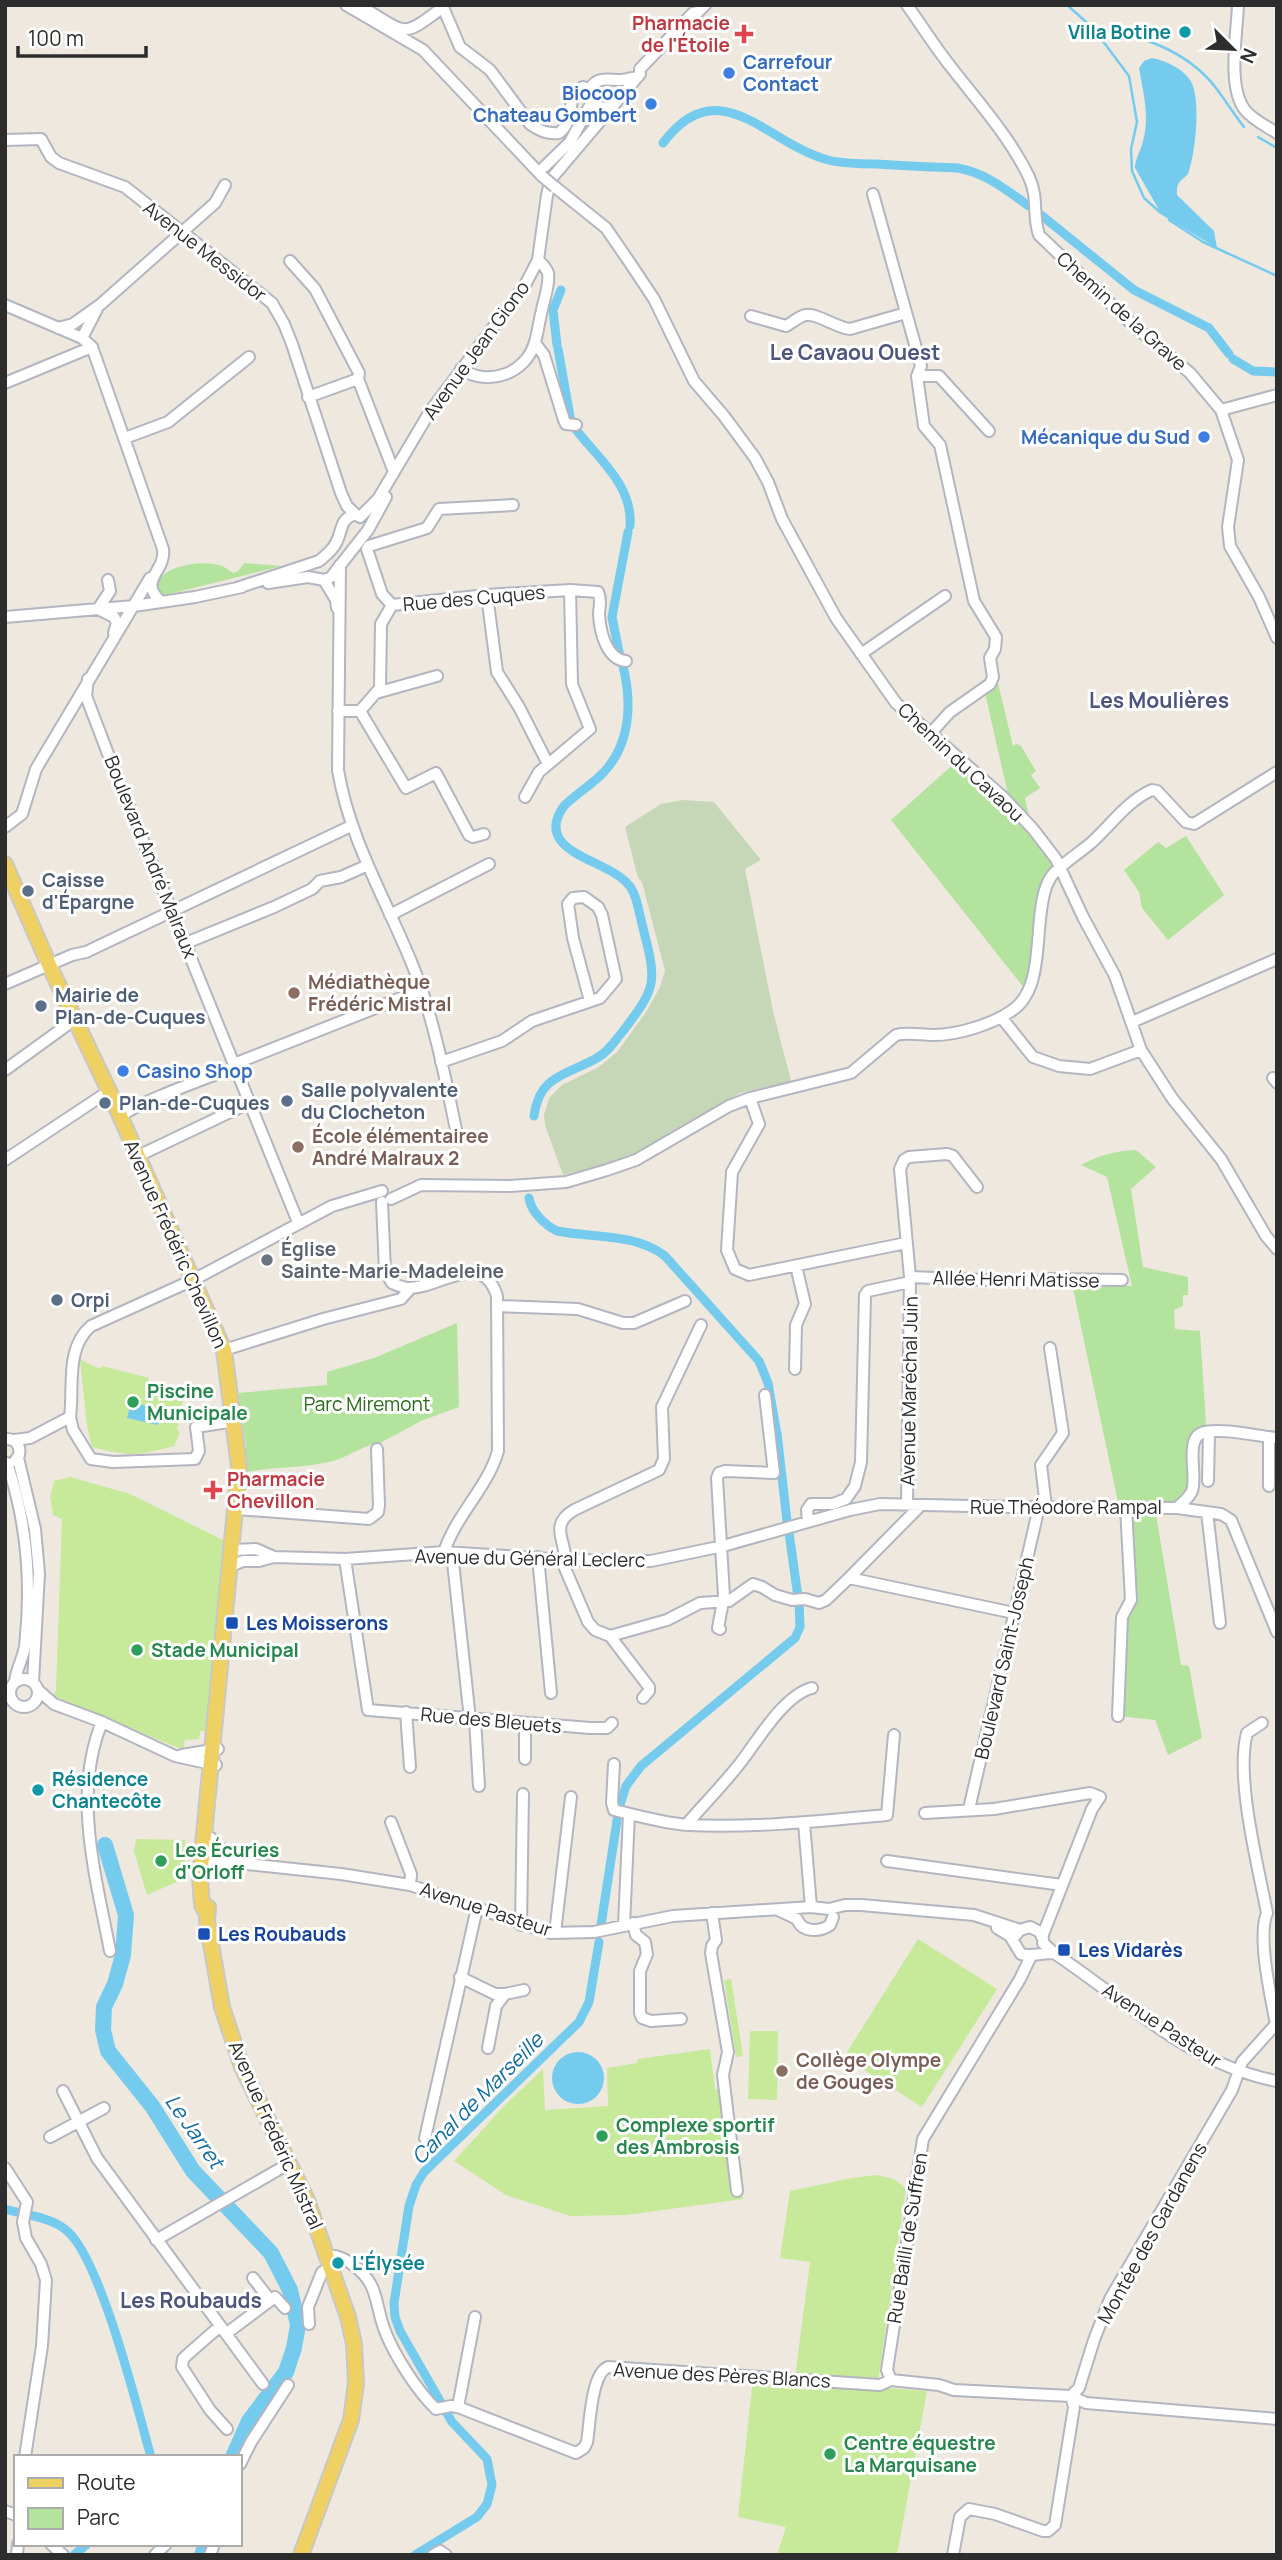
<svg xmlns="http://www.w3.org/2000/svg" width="1282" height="2560" viewBox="0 0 1282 2560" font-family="Manrope,sans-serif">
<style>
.green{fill:#b4e39d}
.cemetery{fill:#c6d7b7}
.pitch{fill:#c6ea99}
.water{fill:#75cbee}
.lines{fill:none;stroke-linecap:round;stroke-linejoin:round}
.stream{stroke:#75cbee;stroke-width:2.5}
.canal{stroke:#75cbee;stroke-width:9}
.river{stroke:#75cbee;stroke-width:16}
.minor-casing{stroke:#b3b5c0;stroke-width:14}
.major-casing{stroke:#c8c8c8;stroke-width:18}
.minor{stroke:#fff;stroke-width:10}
.major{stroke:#efd163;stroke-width:14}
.minor-bridge-casing{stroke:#b3b5c0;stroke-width:14;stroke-linecap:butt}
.minor-bridge{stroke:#fff;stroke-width:10}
.culture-dot{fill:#0f9aa8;stroke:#fff;stroke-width:2.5}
.health-dot{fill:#e0444e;stroke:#fff;stroke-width:2.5}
.shop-dot{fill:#3f7fe0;stroke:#fff;stroke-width:2.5}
.service-dot{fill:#5c6f8a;stroke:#fff;stroke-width:2.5}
.education-dot{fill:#8d6e63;stroke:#fff;stroke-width:2.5}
.worship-dot{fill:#6b7280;stroke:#fff;stroke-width:2.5}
.leisure-dot{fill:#2e9e5b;stroke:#fff;stroke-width:2.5}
.transit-dot{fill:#1a4fb4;stroke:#fff;stroke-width:2.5}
.labels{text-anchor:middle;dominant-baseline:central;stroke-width:6;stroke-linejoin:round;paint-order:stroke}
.health-label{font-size:19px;font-weight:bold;fill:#be3a42;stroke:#fff;text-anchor:end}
.culture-label{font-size:19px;font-weight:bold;fill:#0d838f;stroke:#fff;text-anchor:start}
.shop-label{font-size:19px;font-weight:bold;fill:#366cbe;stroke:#fff;text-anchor:start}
.street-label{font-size:19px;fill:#2d2d2d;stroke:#fff}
.service-label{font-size:19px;font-weight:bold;fill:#4e5e75;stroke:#fff;text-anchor:start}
.education-label{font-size:19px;font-weight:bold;fill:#785e54;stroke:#fff;text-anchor:start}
.worship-label{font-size:19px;font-weight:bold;fill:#5b616d;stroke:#fff;text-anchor:start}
.leisure-label{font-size:19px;font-weight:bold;fill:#27864d;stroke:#fff;text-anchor:start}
.park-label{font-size:19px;fill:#2b6a1c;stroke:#fff}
.transit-label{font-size:19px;font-weight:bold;fill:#164399;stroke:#fff;text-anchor:start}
.neighbourhood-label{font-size:21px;font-weight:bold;fill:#4d557d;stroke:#fff}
.water-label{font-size:21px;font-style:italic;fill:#0f6b9e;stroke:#fff}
</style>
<rect width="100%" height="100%" fill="#eee8df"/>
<path class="green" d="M244,563L282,566L165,595L157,591C153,565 207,558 224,567C227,568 230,572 234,573L238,571Z
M998,683L1013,746L1017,744L1021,746L1036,771L1031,775L1040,788L1025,798L1029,817L1009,799L985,693Z
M956,762L1008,809L1056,866L1042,886L1025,989L891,820Z
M1186,836L1224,895L1168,940L1142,908L1139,892L1124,870L1158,842L1166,848Z
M1136,1150L1156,1167L1131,1189L1143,1267L1188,1277V1295H1183V1306L1174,1310L1175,1329L1200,1331L1206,1423L1209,1432L1199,1434L1193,1484L1177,1508H1155L1181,1665L1189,1666L1202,1738L1168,1755L1155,1720L1118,1716L1127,1610V1507H1119L1072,1284L1132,1286L1107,1177L1081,1165C1100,1155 1115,1151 1136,1150Z
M457,1323L459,1407L421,1421L380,1443C364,1444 346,1459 329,1462C302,1468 273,1467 246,1472V1448L238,1393L327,1385V1372L374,1358Z"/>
<path class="cemetery" d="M683,800L714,802L761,860L745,869L773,1011L791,1081L740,1093L642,1151L612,1163L563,1175L545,1125L544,1115L549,1098L562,1085L599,1067L618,1051L646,1012L660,987L665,971L642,882L638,878L625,827L661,804Z"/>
<path class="pitch" d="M80,1359L99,1369L102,1366L149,1378L148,1386L184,1394L177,1430L180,1432L174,1446C137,1456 130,1457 92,1447L87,1426Z
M70,1477L130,1494L227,1542L210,1721H207L206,1731H200L199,1739L185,1740L183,1750L54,1696L56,1689L62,1519L53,1515L50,1497L54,1481Z
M136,1839L185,1840V1871L181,1880L147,1895L134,1851Z
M918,1939L997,1989L922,2107L844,2057Z
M731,1979L743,2056L736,2057L724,1980Z
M750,2031H778L777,2100L748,2099Z
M710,2049L715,2089H721L732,2167H742L743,2199L626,2215L570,2216L506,2195L454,2161L504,2106L543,2069L545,2110L608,2106L607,2068L637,2063L638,2059Z
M877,2175L893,2179L906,2188L878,2382L795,2377L810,2262L780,2258L790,2191L852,2178Z
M753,2378L927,2391L897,2555H777L786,2527L738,2517Z"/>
<path class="water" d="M1152,58C1166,61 1182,68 1190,80C1202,97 1195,155 1188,174C1180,182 1176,182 1177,195L1214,231L1217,248L1162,215L1135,168C1135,158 1141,151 1143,141C1150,117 1143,92 1139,68L1144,61Z
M131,1402L162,1410L158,1425L127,1418Z
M552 2078a26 26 0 1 1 52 0a26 26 0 1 1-52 0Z"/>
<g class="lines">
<path class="stream" d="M1067,5L1093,28L1129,76L1137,122L1131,149L1132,171L1144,198L1161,213
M1093,28C1139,35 1186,49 1216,88C1225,100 1234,114 1244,127
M1258,137L1277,148
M1169,220L1203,242L1277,276"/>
<path class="canal" d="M663,143C719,68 767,144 828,160C844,164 861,164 877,164C904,166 931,167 958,168C986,173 1006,190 1029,206
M1041,215L1134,290L1209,328L1229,354
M557,345L553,310L561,290
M558,349L571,422
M1233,359L1253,371L1277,372
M574,427C597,458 633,484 630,526
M620,657L612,617L628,532
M599,865C574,853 540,839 564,806C576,794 590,786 602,774C631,745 632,703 623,666
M534,1116C539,1075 567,1075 597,1058C608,1052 615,1041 623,1031C657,987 657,982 643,928C634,892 637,883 601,866
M529,1198C531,1212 545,1225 557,1231C593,1238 635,1233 665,1256L759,1361L768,1383L776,1429
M777,1433L787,1521
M789,1533L798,1597
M619,1808L626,1786L641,1766L795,1638L800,1627L799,1602
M601,1925L618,1814
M5,2209C25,2215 50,2217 66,2230C100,2256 138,2411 151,2457
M74,2555L87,2544
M415,2555L477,2517L487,2504L492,2485L487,2459L452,2422L400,2331L395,2317L394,2303L409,2206L416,2185L424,2172L579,2022L589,2002L599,1942"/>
<path class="river" d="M105,1845L126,1915L123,1955L115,1984L104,2007L103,2030L108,2051L152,2106L193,2171L271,2253L290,2290L298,2325L294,2348L286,2372L249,2421L233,2457
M202,2555L206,2544"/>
<defs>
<path id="minor" d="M346,5L423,50L542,176
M442,5L460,47L490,70L530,124C540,131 547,134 559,133C572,123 570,108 573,94L583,87L589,90
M907,5C922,26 935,47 951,67C979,103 1009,136 1029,177C1039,199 1032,214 1039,235L1134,326L1190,373L1221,410L1238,460L1228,527L1230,546L1259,597L1277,638
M1238,5C1237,34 1227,87 1245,110C1253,120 1266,126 1277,133
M362,7C407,33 400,40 443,7
M612,107L602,108L592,102L589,90C597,76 607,80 620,80C625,80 632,78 637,77
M5,140L41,139L51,157L59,163L125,187L272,303L284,324L292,344L341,493L347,506L355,514
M539,172L570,142L592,102
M555,187L606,228L630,263L654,299L694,381L724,416L755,458L768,482L782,519L836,618L896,703L1003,797L1033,829L1056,859L1083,917L1115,976L1141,1050L1172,1098L1221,1159L1266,1236L1277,1249
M873,194L921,366L917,376L924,426L940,445L974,601L996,637L995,649L990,658L993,677L990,684L950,712L930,734
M290,261L315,289L359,373L358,379L308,397
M5,305L82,338L92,347L163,549C166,573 137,579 161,602
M751,316L786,326C792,323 799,316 806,315C817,313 837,328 850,329L906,313
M58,328L73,324L101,304L215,203L225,185
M82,338L97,309
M535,343L544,355L564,420L566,424L576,425
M461,369C488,387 526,374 535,342C538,332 539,321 542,310C544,299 550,284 548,273C546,267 542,264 538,260
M917,376H939L989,431
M358,379L394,472
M5,383L92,347
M1221,410L1277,395
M125,438L168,422L249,357
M340,565L338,770C350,843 390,906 416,974C435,1023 447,1087 458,1139
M108,580L110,591L98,609L114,617L117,623L114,633
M324,580L336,600L337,608
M268,583L308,577L324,580L331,577L368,530L386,497
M237,588L319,561C326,555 332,551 336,543C343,530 339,520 355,514L360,517L378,499L429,413L525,285L538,260L547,195L551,179L640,74V69L693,13L698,12L705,5
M570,590L598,592C602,600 599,607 599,615C600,632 607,660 626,661
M487,595L497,672L519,707L548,764
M392,605L487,595L570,590L572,684L590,729L539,772L525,797
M5,617L134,606L195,597L242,587
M861,654L945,596
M88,679L86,696L110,759L298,1222
M376,693L437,676
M338,711H360L406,788L436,773L469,835L473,837L484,834
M360,711L380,688L381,624L392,605L382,594L367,549L369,546L427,528L439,509L513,505
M5,827L22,814L36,769L150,578
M390,915L489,864
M186,943L274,907L312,889L320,881L341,877L368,865
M5,984L72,955L86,952L351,826
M1001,1017L1033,1057L1059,1066L1090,1069L1141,1050
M1132,1022L1277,959
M441,1062L502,1041L532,1021L600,998L616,979L602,915L598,907L584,897L573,898L568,904L573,938L590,1001
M234,1064L421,990
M5,1070L74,1020
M1273,1078L1277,1083
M750,1098L759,1124L732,1172L727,1250L735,1269L749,1275L906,1243
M121,1117C130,1105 215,1075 235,1067
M138,1156L249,1103
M5,1160L109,1091
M391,1199L421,1185L510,1186L566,1182L607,1170L636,1160L729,1106L750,1098L851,1073L896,1035C908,1032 921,1035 933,1035C958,1035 994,1024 1014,1009C1046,985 1033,923 1046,887C1048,882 1050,877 1054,873C1065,862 1079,853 1091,843C1110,826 1128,800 1152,790L1157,791L1186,822L1194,824L1277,772
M382,1202L385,1271L392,1283C397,1285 403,1288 408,1288C439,1289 482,1248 497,1296L498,1451C488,1487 456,1515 444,1552
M910,1277L1040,1282L1048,1279L1122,1280
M498,1306L578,1309L623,1323H634L685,1301
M701,1325L662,1407L664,1459L659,1470L574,1510C546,1527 570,1543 564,1566L588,1622L595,1630L610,1636L667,1620L700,1603L729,1601L753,1584L762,1587L775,1595L792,1600L805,1599L819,1603L826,1600L849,1578L921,1505
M224,1350L323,1319L401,1299L411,1288
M795,1369L796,1325L805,1304L796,1266
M70,1417L73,1430L91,1459L113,1462L195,1459L199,1451L196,1427L235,1421
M5,1439C15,1438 21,1445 19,1455L15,1461
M14,1440L30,1438L70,1417C74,1387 65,1348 91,1326L193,1280L332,1206L382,1191
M18,1458L35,1529L39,1573L33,1682
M7,1463C27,1522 32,1584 25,1646C23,1659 16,1669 15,1682
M1208,1481L1209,1432
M1269,1486V1437
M907,1505L910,1277L900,1169L904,1160L909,1157L947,1154L953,1156L977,1187
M1046,1507L1041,1465L1063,1433L1050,1348
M1177,1508C1182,1503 1189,1498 1192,1491C1198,1475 1183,1436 1205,1432C1227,1428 1255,1436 1277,1438
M236,1509L369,1519L378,1512L379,1505L377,1449
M1207,1512L1220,1623
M808,1522L807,1510L811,1504H833L846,1499L855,1486L861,1462L865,1295L868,1291L910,1282
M233,1550L256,1549L274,1557
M452,1553L470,1719
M538,1557L551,1693
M345,1559L368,1710L590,1728H607L612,1723
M231,1566L243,1561H259L274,1557L345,1559L444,1552L566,1560L651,1561L723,1546L850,1510L880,1504L1015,1507L1177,1508L1221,1514L1231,1520L1277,1632
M849,1578L1014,1613
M720,1629L718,1628L724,1596L717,1478L719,1473L725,1471L774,1473L765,1395
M610,1636L649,1687V1691L643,1698
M10 1693a14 14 0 1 1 28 0a14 14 0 1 1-28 0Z
M38,1690L54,1704L102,1722L175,1756L216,1765
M406,1712L410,1767
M1118,1716L1122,1617L1131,1600L1126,1507
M475,1719L479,1786
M102,1722C72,1794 96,1877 110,1951
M1262,1723L1247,1733C1235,1777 1258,1866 1267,1913C1257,1936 1271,1998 1276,2024
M182,1755L218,1749
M525,1759V1724
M614,1764L612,1803L614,1810C638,1816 663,1823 688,1825C754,1828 821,1821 887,1815L894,1735
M969,1809L1039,1507
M925,1813L994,1809L1090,1793L1100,1797L1092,1809L1042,1937
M391,1822L411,1874L410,1885
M804,1823L811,1907
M686,1825C704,1804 724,1784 741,1762C758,1740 784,1695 812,1688
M211,1838C218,1852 236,1855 251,1860
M887,1861L1062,1885
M201,1866H208L218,1861L341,1874L410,1885L550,1933L594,1932L673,1916L811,1907L829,1909L845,1905H861L974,1915L1020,1930
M778,1910L797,1919C802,1933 820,1932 830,1925L833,1917
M712,1913L716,1940L712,1946L711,1953L728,2052L723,2075L737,2191
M633,1923L636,1935L645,1942L647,1954L640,1971V2013L642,2018L651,2021L681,2019
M521,1925L523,1794
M624,1925L629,1814
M997,1928L1010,1936L1021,1954C1030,1957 1042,1953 1054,1953
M555,1933L571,1797
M1016,1935L1020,1930L1030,1927L1040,1932L1043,1939
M1043,1943L1054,1953C1125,2000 1190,2065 1277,2081
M460,1977L495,1994H505L496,2006L488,2048
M505,1994L524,1990
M63,2091L97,2158L263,2384
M50,2137L104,2108
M425,2138L477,1908
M5,2168L27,2202L23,2222L26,2238L41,2264L46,2280L42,2346L25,2457
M156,2240L290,2163
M327,2256C337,2255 343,2258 352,2264C380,2284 374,2303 385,2331C394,2355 418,2392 436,2409L451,2406L458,2407L576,2453L584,2448L587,2442C590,2424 591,2374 608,2367L880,2385L891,2380L939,2385L954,2390L1071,2396L1086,2403L1277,2419
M253,2278L270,2300
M309,2324L308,2307L322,2272L331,2267
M220,2326L187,2355L183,2359L182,2367L210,2410L227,2429
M227,2333L275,2297L285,2308
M891,2380L887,2370L923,2139L1020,1979L1031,1956
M1071,2396L1079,2388L1094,2340L1110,2299L1232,2090L1242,2062L1277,2023
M458,2407L475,2317
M240,2464L251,2442L288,2385
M5,2511L16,2515
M51,2544L63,2555
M17,2555L18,2544
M155,2555L166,2544
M210,2555L214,2544
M433,2555L440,2551L446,2555
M953,2555L960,2517L969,2509L995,2514L1043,2531H1048L1055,2525L1074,2407L1071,2396"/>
<path id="major" d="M5,864L49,965L109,1091L224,1350L239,1467L200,1877L202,1905L207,1914
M208,1907L207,1921L222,2007L242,2067L307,2200L348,2317L354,2344L356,2383L351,2420L301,2555"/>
</defs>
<use href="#minor" class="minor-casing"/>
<use href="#major" class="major-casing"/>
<use href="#minor" class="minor"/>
<use href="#major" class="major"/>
<defs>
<path id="minor-bridge" d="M542,176L555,187"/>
</defs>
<use href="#minor-bridge" class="minor-bridge-casing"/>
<use href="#minor-bridge" class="minor-bridge"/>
</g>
<g class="culture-dot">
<circle cx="1185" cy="32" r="7"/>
<circle cx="38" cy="1790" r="7"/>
<circle cx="338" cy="2263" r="7"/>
</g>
<g class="health-dot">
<path d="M740.5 23.5h7v7h7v7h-7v7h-7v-7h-7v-7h7z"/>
<path d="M209.5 1479.5h7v7h7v7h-7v7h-7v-7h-7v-7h7z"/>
</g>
<g class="shop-dot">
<circle cx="729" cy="73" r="7"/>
<circle cx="651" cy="104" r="7"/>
<circle cx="1204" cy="437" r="7"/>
<circle cx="123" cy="1071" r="7"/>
</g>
<g class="service-dot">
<circle cx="28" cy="891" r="7"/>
<circle cx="41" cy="1006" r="7"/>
<circle cx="287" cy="1101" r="7"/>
<circle cx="105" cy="1103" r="7"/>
<circle cx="57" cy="1300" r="7"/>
</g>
<g class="education-dot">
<circle cx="294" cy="993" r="7"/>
<circle cx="298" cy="1147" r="7"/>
<circle cx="782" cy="2071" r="7"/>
</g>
<circle class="worship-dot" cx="267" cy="1260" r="7"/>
<g class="leisure-dot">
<circle cx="133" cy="1402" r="7"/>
<circle cx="137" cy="1650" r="7"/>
<circle cx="161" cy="1861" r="7"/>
<circle cx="602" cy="2136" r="7"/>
<circle cx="830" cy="2454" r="7"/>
</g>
<g class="transit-dot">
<rect x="225" y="1616" width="14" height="14" rx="3.5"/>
<rect x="197" y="1927" width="14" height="14" rx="3.5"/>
<rect x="1057" y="1943" width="14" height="14" rx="3.5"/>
</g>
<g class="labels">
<g class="health-label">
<text x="730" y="23">Pharmacie<tspan x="730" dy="22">de l'Étoile</tspan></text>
<text x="227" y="1479" text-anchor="start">Pharmacie<tspan x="227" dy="22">Chevillon</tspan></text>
</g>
<g class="culture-label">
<text x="1171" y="32" text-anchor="end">Villa Botine</text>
<text x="52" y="1779">Résidence<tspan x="52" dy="22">Chantecôte</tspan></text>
<text x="352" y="2263">L'Élysée</text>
</g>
<g class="shop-label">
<text x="743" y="62">Carrefour<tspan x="743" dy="22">Contact</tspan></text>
<text x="637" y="93" text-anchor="end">Biocoop<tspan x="637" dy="22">Chateau Gombert</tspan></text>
<text x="1190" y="437" text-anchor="end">Mécanique du Sud</text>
<text x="137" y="1071">Casino Shop</text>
</g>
<g class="street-label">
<text transform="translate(205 251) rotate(38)">Avenue Messidor</text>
<text transform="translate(1122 311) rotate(42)">Chemin de la Grave</text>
<text transform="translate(476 350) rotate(-54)">Avenue Jean Giono</text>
<text transform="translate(474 598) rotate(-5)">Rue des Cuques</text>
<text transform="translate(961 762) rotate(43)">Chemin du Cavaou</text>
<text transform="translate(151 857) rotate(68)">Boulevard André Malraux</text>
<text transform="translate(176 1244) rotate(66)">Avenue Frédéric Chevillon</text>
<text transform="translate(1016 1279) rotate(1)">Allée Henri Matisse</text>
<text transform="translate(909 1391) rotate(-89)">Avenue Maréchal Juin</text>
<text x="1066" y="1507">Rue Théodore Rampal</text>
<text transform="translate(530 1558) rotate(1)">Avenue du Général Leclerc</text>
<text transform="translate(1004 1658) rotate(-77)">Boulevard Saint-Joseph</text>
<text transform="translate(491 1720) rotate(5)">Rue des Bleuets</text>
<text transform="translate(486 1909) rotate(18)">Avenue Pasteur</text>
<text transform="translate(1162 2025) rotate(33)">Avenue Pasteur</text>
<text transform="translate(276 2135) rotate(66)">Avenue Frédéric Mistral</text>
<text transform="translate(1152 2233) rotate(-61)">Montée des Gardanens</text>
<text transform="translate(907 2238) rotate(-81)">Rue Bailli de Suffren</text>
<text transform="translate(722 2375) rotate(3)">Avenue des Pères Blancs</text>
</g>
<g class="service-label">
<text x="42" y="880">Caisse<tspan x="42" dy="22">d'Épargne</tspan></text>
<text x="55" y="995">Mairie de<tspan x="55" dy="22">Plan-de-Cuques</tspan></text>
<text x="301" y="1090">Salle polyvalente<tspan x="301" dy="22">du Clocheton</tspan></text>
<text x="119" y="1103">Plan-de-Cuques</text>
<text x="71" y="1300">Orpi</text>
</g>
<g class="education-label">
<text x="308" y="982">Médiathèque<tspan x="308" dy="22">Frédéric Mistral</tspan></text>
<text x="312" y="1136">École élémentairee<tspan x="312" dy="22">André Malraux 2</tspan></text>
<text x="796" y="2060">Collège Olympe<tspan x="796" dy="22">de Gouges</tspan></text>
</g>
<g class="worship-label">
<text x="281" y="1249">Église<tspan x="281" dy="22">Sainte-Marie-Madeleine</tspan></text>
</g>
<g class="leisure-label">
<text x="147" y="1391">Piscine<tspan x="147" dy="22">Municipale</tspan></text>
<text x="151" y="1650">Stade Municipal</text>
<text x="175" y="1850">Les Écuries<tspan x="175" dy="22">d'Orloff</tspan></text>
<text x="616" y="2125">Complexe sportif<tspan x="616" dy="22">des Ambrosis</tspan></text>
<text x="844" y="2443">Centre équestre<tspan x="844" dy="22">La Marquisane</tspan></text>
</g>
<g class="park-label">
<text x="367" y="1404">Parc Miremont</text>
</g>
<g class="transit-label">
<text x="246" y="1623">Les Moisserons</text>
<text x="218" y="1934">Les Roubauds</text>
<text x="1078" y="1950">Les Vidarès</text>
</g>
<g class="neighbourhood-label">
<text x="855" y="352">Le Cavaou Ouest</text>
<text x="1159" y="700">Les Moulières</text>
<text x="191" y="2300">Les Roubauds</text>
</g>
<g class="water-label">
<text transform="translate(477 2098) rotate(-45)">Canal de Marseille</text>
<text transform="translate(195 2131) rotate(55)">Le Jarret</text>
</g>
</g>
<rect width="1282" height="2560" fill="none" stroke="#2d2d2d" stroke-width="14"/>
<rect x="14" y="2455" width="228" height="91" fill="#ffffff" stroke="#ababab" stroke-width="2"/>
<rect x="28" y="2478" width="35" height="10" fill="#efd163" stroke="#ababab" stroke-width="2"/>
<text x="77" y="2490" font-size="21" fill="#2d2d2d">Route</text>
<rect x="28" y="2508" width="35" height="21" fill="#b4e39d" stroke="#ababab" stroke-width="2"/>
<text x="77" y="2525" font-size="21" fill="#2d2d2d">Parc</text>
<g transform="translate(1233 49) rotate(114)" stroke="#ffffff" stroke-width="5" paint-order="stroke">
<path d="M0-5L12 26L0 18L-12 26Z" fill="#2d2d2d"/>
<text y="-10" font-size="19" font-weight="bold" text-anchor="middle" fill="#2d2d2d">N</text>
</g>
<path d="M18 46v10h128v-10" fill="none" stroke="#2d2d2d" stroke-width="3.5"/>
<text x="28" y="46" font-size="21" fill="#2d2d2d" stroke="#ffffff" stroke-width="5" paint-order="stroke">100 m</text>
</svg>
